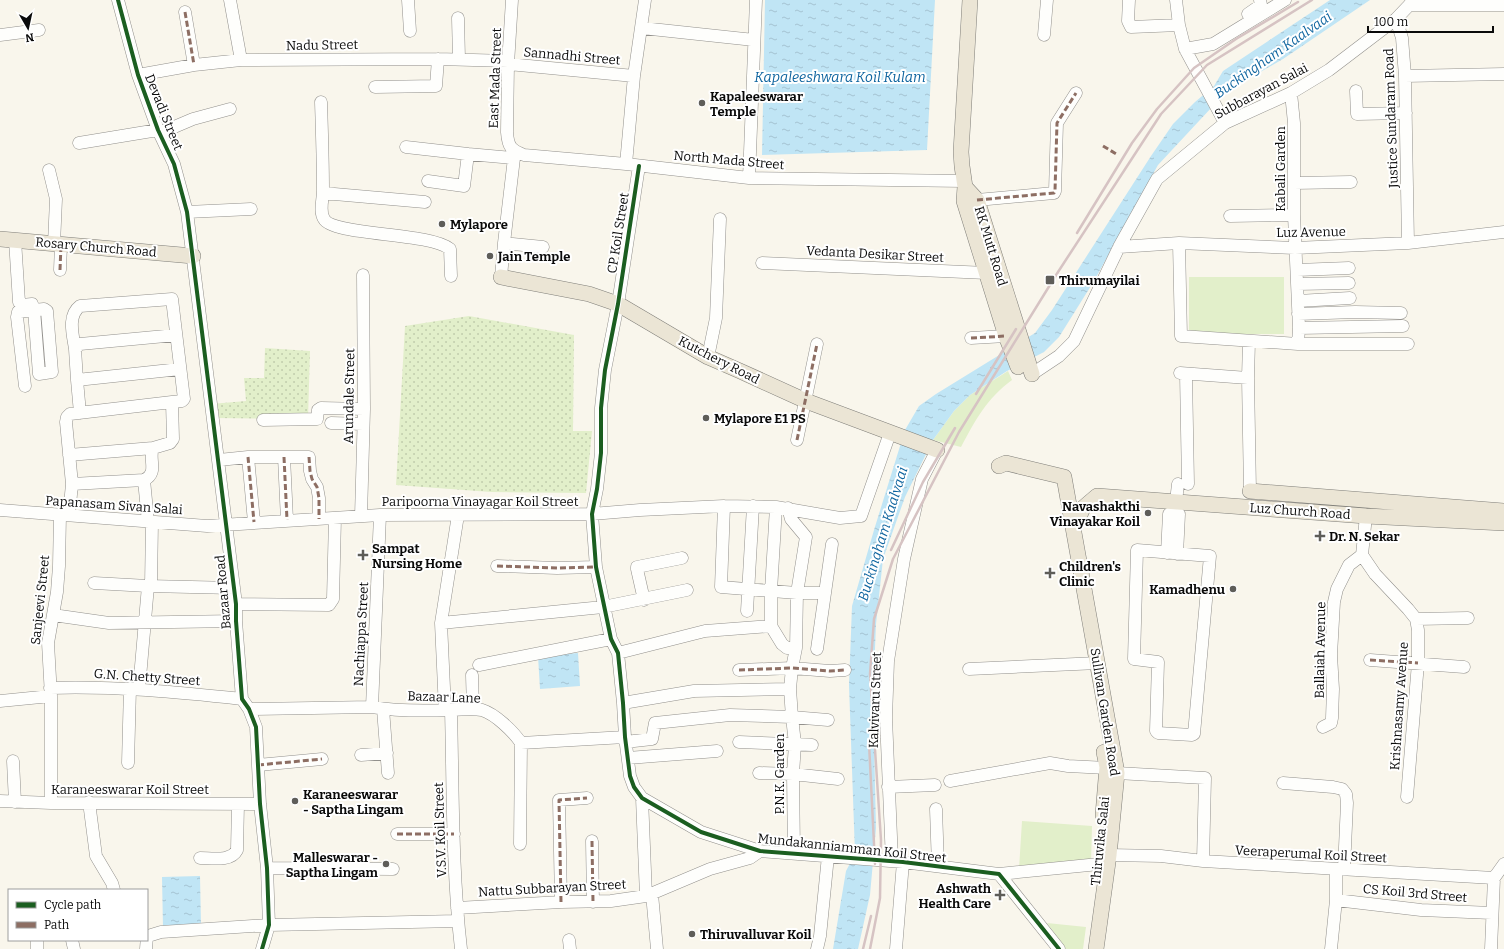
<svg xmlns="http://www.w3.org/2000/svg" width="1504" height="949" viewBox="0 0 1504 949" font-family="Bitter,serif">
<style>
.grass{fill:url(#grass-dots)}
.park{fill:#e2efca}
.water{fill:url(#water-ripples)}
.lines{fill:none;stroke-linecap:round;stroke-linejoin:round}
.minor-casing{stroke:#92908c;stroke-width:13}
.major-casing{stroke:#7f7e79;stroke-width:16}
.minor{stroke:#fefefc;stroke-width:12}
.major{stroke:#ebe5d5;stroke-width:15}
.rail{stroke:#d6c3c3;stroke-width:2.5}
.quiet{stroke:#8d6e63;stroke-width:3;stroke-dasharray:6 3;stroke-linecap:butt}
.cycleway-casing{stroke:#fff;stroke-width:6}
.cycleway{stroke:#1b5e20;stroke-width:4}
.poi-dot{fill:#5e5d59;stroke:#fff;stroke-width:1.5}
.labels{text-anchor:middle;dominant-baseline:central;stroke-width:4;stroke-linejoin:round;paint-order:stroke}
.street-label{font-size:13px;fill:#0a0a0a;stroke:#fff}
.poi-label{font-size:13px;font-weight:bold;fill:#0a0a0a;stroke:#fff;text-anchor:start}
.water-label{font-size:14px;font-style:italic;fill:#0f659f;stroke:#fff}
</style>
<defs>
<pattern id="grass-dots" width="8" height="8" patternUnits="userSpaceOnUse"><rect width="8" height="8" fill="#e2efca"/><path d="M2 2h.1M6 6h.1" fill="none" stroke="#c1ccac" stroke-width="1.8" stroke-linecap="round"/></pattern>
<pattern id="water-ripples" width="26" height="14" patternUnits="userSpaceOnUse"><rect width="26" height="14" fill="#c0e5f5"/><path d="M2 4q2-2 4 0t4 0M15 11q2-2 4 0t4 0" fill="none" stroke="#a4c3d1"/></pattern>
</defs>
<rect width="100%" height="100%" fill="#f9f6ec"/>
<path class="grass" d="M469,316L574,335L573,431H592L586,493L491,492L396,485L405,326Z
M265,348L310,351L308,419L214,418L211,404L246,401L244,378H264Z"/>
<path class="park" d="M1189,277H1284V334H1189Z
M1008,371L1012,380C987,398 975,421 961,447L933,440L954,411L970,395Z
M1022,821L1092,826L1091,863L1019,869Z
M1047,923L1086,927L1083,949H1066Z"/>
<path class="water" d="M765,0H935L927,150L762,155Z
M1330,0H1370L1283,59L1226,92L1158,165L1094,281L1059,337L1044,352L1007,371L970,395L954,411L933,440L905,497L883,559L876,624L873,697L876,828L870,895L858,949H833L846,871L855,854L849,685L852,606L874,530L905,430L919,406L936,394L1035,333L1052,310L1151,156L1173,124L1195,102L1214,86L1223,71Z
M578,653L580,686L540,689L538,656Z
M200,876L201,926L163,928L162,877Z"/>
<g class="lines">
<defs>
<path id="minor" d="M118,0L138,75L158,130L174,164L187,212L236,604V621L242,699L249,709L256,727L260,804L267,868L269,925L262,949
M230,0L241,60
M408,0L410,31
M512,0L508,64L507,132C508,147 511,150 524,155L626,164L749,178L964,181
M1129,0L1128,21L1131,27L1179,25
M1176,0L1179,25L1185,49L1225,123
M1409,5H1504
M185,12L194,65
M1248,14L1261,5L1260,0
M458,18L459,59
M1396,19L1402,38L1405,76L1408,243
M642,28L754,40
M0,35L39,30
M1044,35L1047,0
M1185,49L1213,44L1285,0
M508,64L634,76
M138,75L194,65L241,60L438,59L508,61
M1405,76L1504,74
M375,87L436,86L438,59
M1356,91L1357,114L1406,113
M321,102C322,132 323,162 323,191C323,200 319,211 324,219C333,236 429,232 450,249L451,276
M160,133L193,119L230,109
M79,143L158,130
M406,147L468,154
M626,164L634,76L645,0
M639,166L618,304L605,370L601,408V453L597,489L592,514L596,567L611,639L618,653L623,703L625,737L630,776L634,787L642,798L701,832L760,851L903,862L999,874L1059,949
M49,170L56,199L54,244
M749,178L756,0
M428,181L464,186L468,154L514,158
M1294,183L1351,182
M323,193L425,202
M977,200L1054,193L1055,191L1057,123L1076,93
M187,212L251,209
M1230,216L1294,215
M15,240L19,302L22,305L32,304L34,310L44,309L47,311L52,372L39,374L34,310L18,312L17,317L25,386
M504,243L543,247
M1179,243L1181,336L1298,344L1299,328L1294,215V123L1291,93
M1119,247L1179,243L1295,248L1408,243L1504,232
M762,263L987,273
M60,270L61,245
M1297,270L1349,268
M501,277L504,243L514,158L517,152
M1297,284L1349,283
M1298,301L1350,298
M1298,314L1355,312L1401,313
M1299,328L1403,326
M971,338L1006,336
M1249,341L1248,378L1250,491
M1298,344H1408
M708,357L716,318L720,219
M1180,373L1248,378
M1032,374L1059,356L1074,341L1119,247L1157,179L1225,123L1291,93L1329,70L1396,19L1414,0
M1186,374L1188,484
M77,380L75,349L80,344L176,335
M80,413L77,380L180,369
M263,420L317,419L318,410L321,408L364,409
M331,423L363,424
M797,440L817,344
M69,455L153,448
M248,457L254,522
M284,457L287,520
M219,460L248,457H309L310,471L312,479L317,487L319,498V519
M144,480L148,521
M72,484L144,480C159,473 148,459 153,448L170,443L173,439L172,402
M724,506L721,587L797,593H825
M776,507L771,591V626L782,644L787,648H796
M788,508L791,519L806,537L797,593L796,648L792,668L790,689L792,717L795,744L793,774L794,852
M0,510L207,526L380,515L592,514L640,510L724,506L776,507L840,518L861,516L890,433
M69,515L72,484L66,422L67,417L70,414L172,402L182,401L184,399L172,299L80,306C67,316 73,335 75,349
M361,516L364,409L363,275
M1366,516L1362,555L1375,574L1408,609L1416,619L1418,630V663L1407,797
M1137,550L1210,556L1194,734L1192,735L1158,733L1156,731L1158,662L1134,659Z
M1167,553L1169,514L1175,510
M1177,554L1179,514L1175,510L1178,484
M497,566L557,568L596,567
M94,583L148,586L234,588
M151,586L152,522
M644,600L637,569V567L682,558
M236,604L329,605L333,599L335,518
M747,611L753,506
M53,615L109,623L236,621
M1416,619L1468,618
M441,623L603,607L687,590
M817,649L832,544
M618,653L705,631L771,626
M1370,660L1464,667
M479,665L611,639
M969,669L1098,663
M739,670L792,668L830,671L845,670
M472,675L473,709
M50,688C115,686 178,692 242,699
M139,689L148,586
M0,701L51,696
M623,703L694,691L790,689
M372,707L380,515
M249,709L372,707C395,711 427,711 451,710C461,710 471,708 482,710C495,714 513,731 521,743L625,737
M383,709L388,773
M445,710L441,623L458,515
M451,710C453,790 452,870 461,949
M1323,727L1331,723L1332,718L1333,689L1331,655L1334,602L1337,589L1349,565L1362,555
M625,742L652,739L655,723L730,715L792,717L828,720
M739,742L812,745
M361,755L387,753
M628,758L717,751
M13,761L15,802
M128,763L130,688
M258,765L322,759
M759,773L793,774L838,779
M1117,773L1205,778L1203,861
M950,781L1050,763L1068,766L1107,768
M1283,783L1333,787L1342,789L1346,794L1347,803L1344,869
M888,787L935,785
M642,798L646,896
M0,801L51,803L260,804
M89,802L96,856L112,883L114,890
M51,803V696L48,643L57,592L59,566L60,515
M936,809L938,866
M397,834H454
M592,841L593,902
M520,844L521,743
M1109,855L1161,856L1203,861L1494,878
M200,858C211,858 231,862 237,850L238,804
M892,861L886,718L888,661L904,559L922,479L937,450
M267,868L393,869
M999,874L1099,864
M1494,878L1504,864
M652,894L657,949
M1336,900L1421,910L1492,913
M561,902L559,800L587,798
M457,908L561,902L611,901L646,896L710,869L750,858L760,851
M148,936L161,932L269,925L458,921
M72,940L74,949
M569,940L570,949
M37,949V940
M146,949L147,936
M817,949L820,936L828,856
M896,949L903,862
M1331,949L1336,900V869
M1491,949L1494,878"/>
<path id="major" d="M970,0L961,152L962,166L965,187L977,200L1032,374
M965,187L964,201L1006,336L1018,367
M0,239L193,256
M501,277L589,294L618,304L708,357L740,371L806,401L937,450
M999,466L1006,463L1064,477L1117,773L1109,855L1096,949
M1250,491L1504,511
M1074,528L1083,508L1097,496L1366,516L1504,523
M1103,815L1107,767L1104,752"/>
</defs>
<use href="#minor" class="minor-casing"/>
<use href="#major" class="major-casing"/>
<use href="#minor" class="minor"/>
<use href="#major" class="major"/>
<path class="rail" d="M1077,233L1132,143L1157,109L1194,68L1236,39L1298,2
M976,394L1016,329
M891,550L923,482L955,428
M869,743L875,864
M863,949L871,916
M870,949L880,898L881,840L870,674L874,619L893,559L959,432L1058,272L1161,114L1207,65L1312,0"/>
<path class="quiet" d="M185,12L194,65
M1103,146L1118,155
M977,200L1054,193L1055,191L1057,123L1076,93
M60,270L61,245
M971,338L1006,336
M797,440L817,344
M248,457L254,522
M284,457L287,520
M309,457L310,471L312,479L317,487L319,498V519
M497,566L557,568L596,567
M1370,660L1418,663
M739,670L792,668L830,671L845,670
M258,765L322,759
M397,834H454
M592,841L593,902
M561,902L559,800L587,798"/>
<defs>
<path id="cycleway" d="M118,0L138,75L158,130L174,164L187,212L236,604V621L242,699L249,709L256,727L260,804L267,868L269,925L262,949
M639,166L618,304L605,370L601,408V453L597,489L592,514L596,567L611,639L618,653L623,703L625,737L630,776L634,787L642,798L701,832L760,851L903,862L999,874L1059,949"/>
</defs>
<use href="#cycleway" class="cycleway-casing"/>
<use href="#cycleway" class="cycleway"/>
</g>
<g class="poi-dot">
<circle cx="702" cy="103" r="4"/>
<circle cx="442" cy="224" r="4"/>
<circle cx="490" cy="256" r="4"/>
<rect x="1045" y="275" width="10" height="10" rx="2"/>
<circle cx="706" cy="418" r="4"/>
<circle cx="1148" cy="513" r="4"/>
<path d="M1318 530h4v4h4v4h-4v4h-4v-4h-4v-4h4z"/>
<path d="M361 549h4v4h4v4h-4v4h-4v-4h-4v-4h4z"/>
<path d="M1048 567h4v4h4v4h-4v4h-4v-4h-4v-4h4z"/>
<circle cx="1233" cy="589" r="4"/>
<circle cx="295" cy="801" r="4"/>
<circle cx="386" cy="864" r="4"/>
<path d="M998 889h4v4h4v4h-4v4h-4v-4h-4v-4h4z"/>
<circle cx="692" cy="934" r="4"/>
</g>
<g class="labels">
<g class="street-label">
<text transform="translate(322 45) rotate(-1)">Nadu Street</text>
<text transform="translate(572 56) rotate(5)">Sannadhi Street</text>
<text transform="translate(495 78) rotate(-88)">East Mada Street</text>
<text transform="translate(1261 91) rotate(-28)">Subbarayan Salai</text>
<text transform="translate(164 112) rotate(68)">Devadi Street</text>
<text transform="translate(1391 118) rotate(-92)">Justice Sundaram Road</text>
<text transform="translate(729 160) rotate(5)">North Mada Street</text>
<text transform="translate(1280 169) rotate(-90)">Kabali Garden</text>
<text transform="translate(1311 232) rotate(-1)">Luz Avenue</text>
<text transform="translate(618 233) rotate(-81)">CP Koil Street</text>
<text transform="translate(991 246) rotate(73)">RK Mutt Road</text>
<text transform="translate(96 247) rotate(5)">Rosary Church Road</text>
<text transform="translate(875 254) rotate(3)">Vedanta Desikar Street</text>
<text transform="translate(719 360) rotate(27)">Kutchery Road</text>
<text transform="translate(349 396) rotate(-89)">Arundale Street</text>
<text x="480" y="501">Paripoorna Vinayagar Koil Street</text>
<text transform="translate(114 505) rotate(4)">Papanasam Sivan Salai</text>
<text transform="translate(1300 511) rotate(4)">Luz Church Road</text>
<text transform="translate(223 592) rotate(-95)">Bazaar Road</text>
<text transform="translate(40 600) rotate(-84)">Sanjeevi Street</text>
<text transform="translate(361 634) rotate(-87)">Nachiappa Street</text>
<text transform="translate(1320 650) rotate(-89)">Ballaiah Avenue</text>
<text transform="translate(147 677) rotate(4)">G.N. Chetty Street</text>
<text transform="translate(444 697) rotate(2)">Bazaar Lane</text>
<text transform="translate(875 700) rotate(-88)">Kalvivaru Street</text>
<text transform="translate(1399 706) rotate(-86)">Krishnasamy Avenue</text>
<text transform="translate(1105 712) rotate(81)">Sullivan Garden Road</text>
<text transform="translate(779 774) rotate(-90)">P.N.K. Garden</text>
<text x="130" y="789">Karaneeswarar Koil Street</text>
<text transform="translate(440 830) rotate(-92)">V.S.V. Koil Street</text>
<text transform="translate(1100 841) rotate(-84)">Thiruvika Salai</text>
<text transform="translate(852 848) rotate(6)">Mundakanniamman Koil Street</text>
<text transform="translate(1311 854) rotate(3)">Veeraperumal Koil Street</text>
<text transform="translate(552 888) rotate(-3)">Nattu Subbarayan Street</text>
<text transform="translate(1415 893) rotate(5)">CS Koil 3rd Street</text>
</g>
<g class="poi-label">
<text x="710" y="96">Kapaleeswarar<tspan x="710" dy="15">Temple</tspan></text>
<text x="450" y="224">Mylapore</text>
<text x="498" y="256">Jain Temple</text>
<text x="1059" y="280">Thirumayilai</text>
<text x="714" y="418">Mylapore E1 PS</text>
<text x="1140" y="506" text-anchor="end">Navashakthi<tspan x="1140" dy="15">Vinayakar Koil</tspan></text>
<text x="1329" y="536">Dr. N. Sekar</text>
<text x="372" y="548">Sampat<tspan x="372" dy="15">Nursing Home</tspan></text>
<text x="1059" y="566">Children's<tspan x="1059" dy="15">Clinic</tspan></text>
<text x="1225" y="589" text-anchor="end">Kamadhenu</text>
<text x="303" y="794">Karaneeswarar<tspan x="303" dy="15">- Saptha Lingam</tspan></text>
<text x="378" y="857" text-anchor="end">Malleswarar -<tspan x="378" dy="15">Saptha Lingam</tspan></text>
<text x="991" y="888" text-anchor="end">Ashwath<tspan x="991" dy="15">Health Care</tspan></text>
<text x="700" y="934">Thiruvalluvar Koil</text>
</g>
<g class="water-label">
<text transform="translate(1273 55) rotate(-35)">Buckingham Kaalvaai</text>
<text x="840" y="77">Kapaleeshwara Koil Kulam</text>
<text transform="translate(883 534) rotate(-73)">Buckingham Kaalvaai</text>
</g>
</g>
<rect x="8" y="889" width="140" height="52" fill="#ffffff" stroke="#9d9d9d"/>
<rect x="16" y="902" width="20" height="6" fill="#1b5e20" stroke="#9d9d9d"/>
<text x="44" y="909" font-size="12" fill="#0a0a0a">Cycle path</text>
<rect x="16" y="922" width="20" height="6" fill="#8d6e63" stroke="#9d9d9d"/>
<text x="44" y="929" font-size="12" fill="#0a0a0a">Path</text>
<g transform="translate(28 28) rotate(171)" stroke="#ffffff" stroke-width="3" paint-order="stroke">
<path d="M0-3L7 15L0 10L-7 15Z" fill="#0a0a0a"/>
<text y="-6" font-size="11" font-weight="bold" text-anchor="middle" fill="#0a0a0a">N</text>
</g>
<path d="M1368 26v6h125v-6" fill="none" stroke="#0a0a0a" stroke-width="2"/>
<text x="1374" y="26" font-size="12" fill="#0a0a0a" stroke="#ffffff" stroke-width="3" paint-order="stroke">100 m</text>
</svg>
